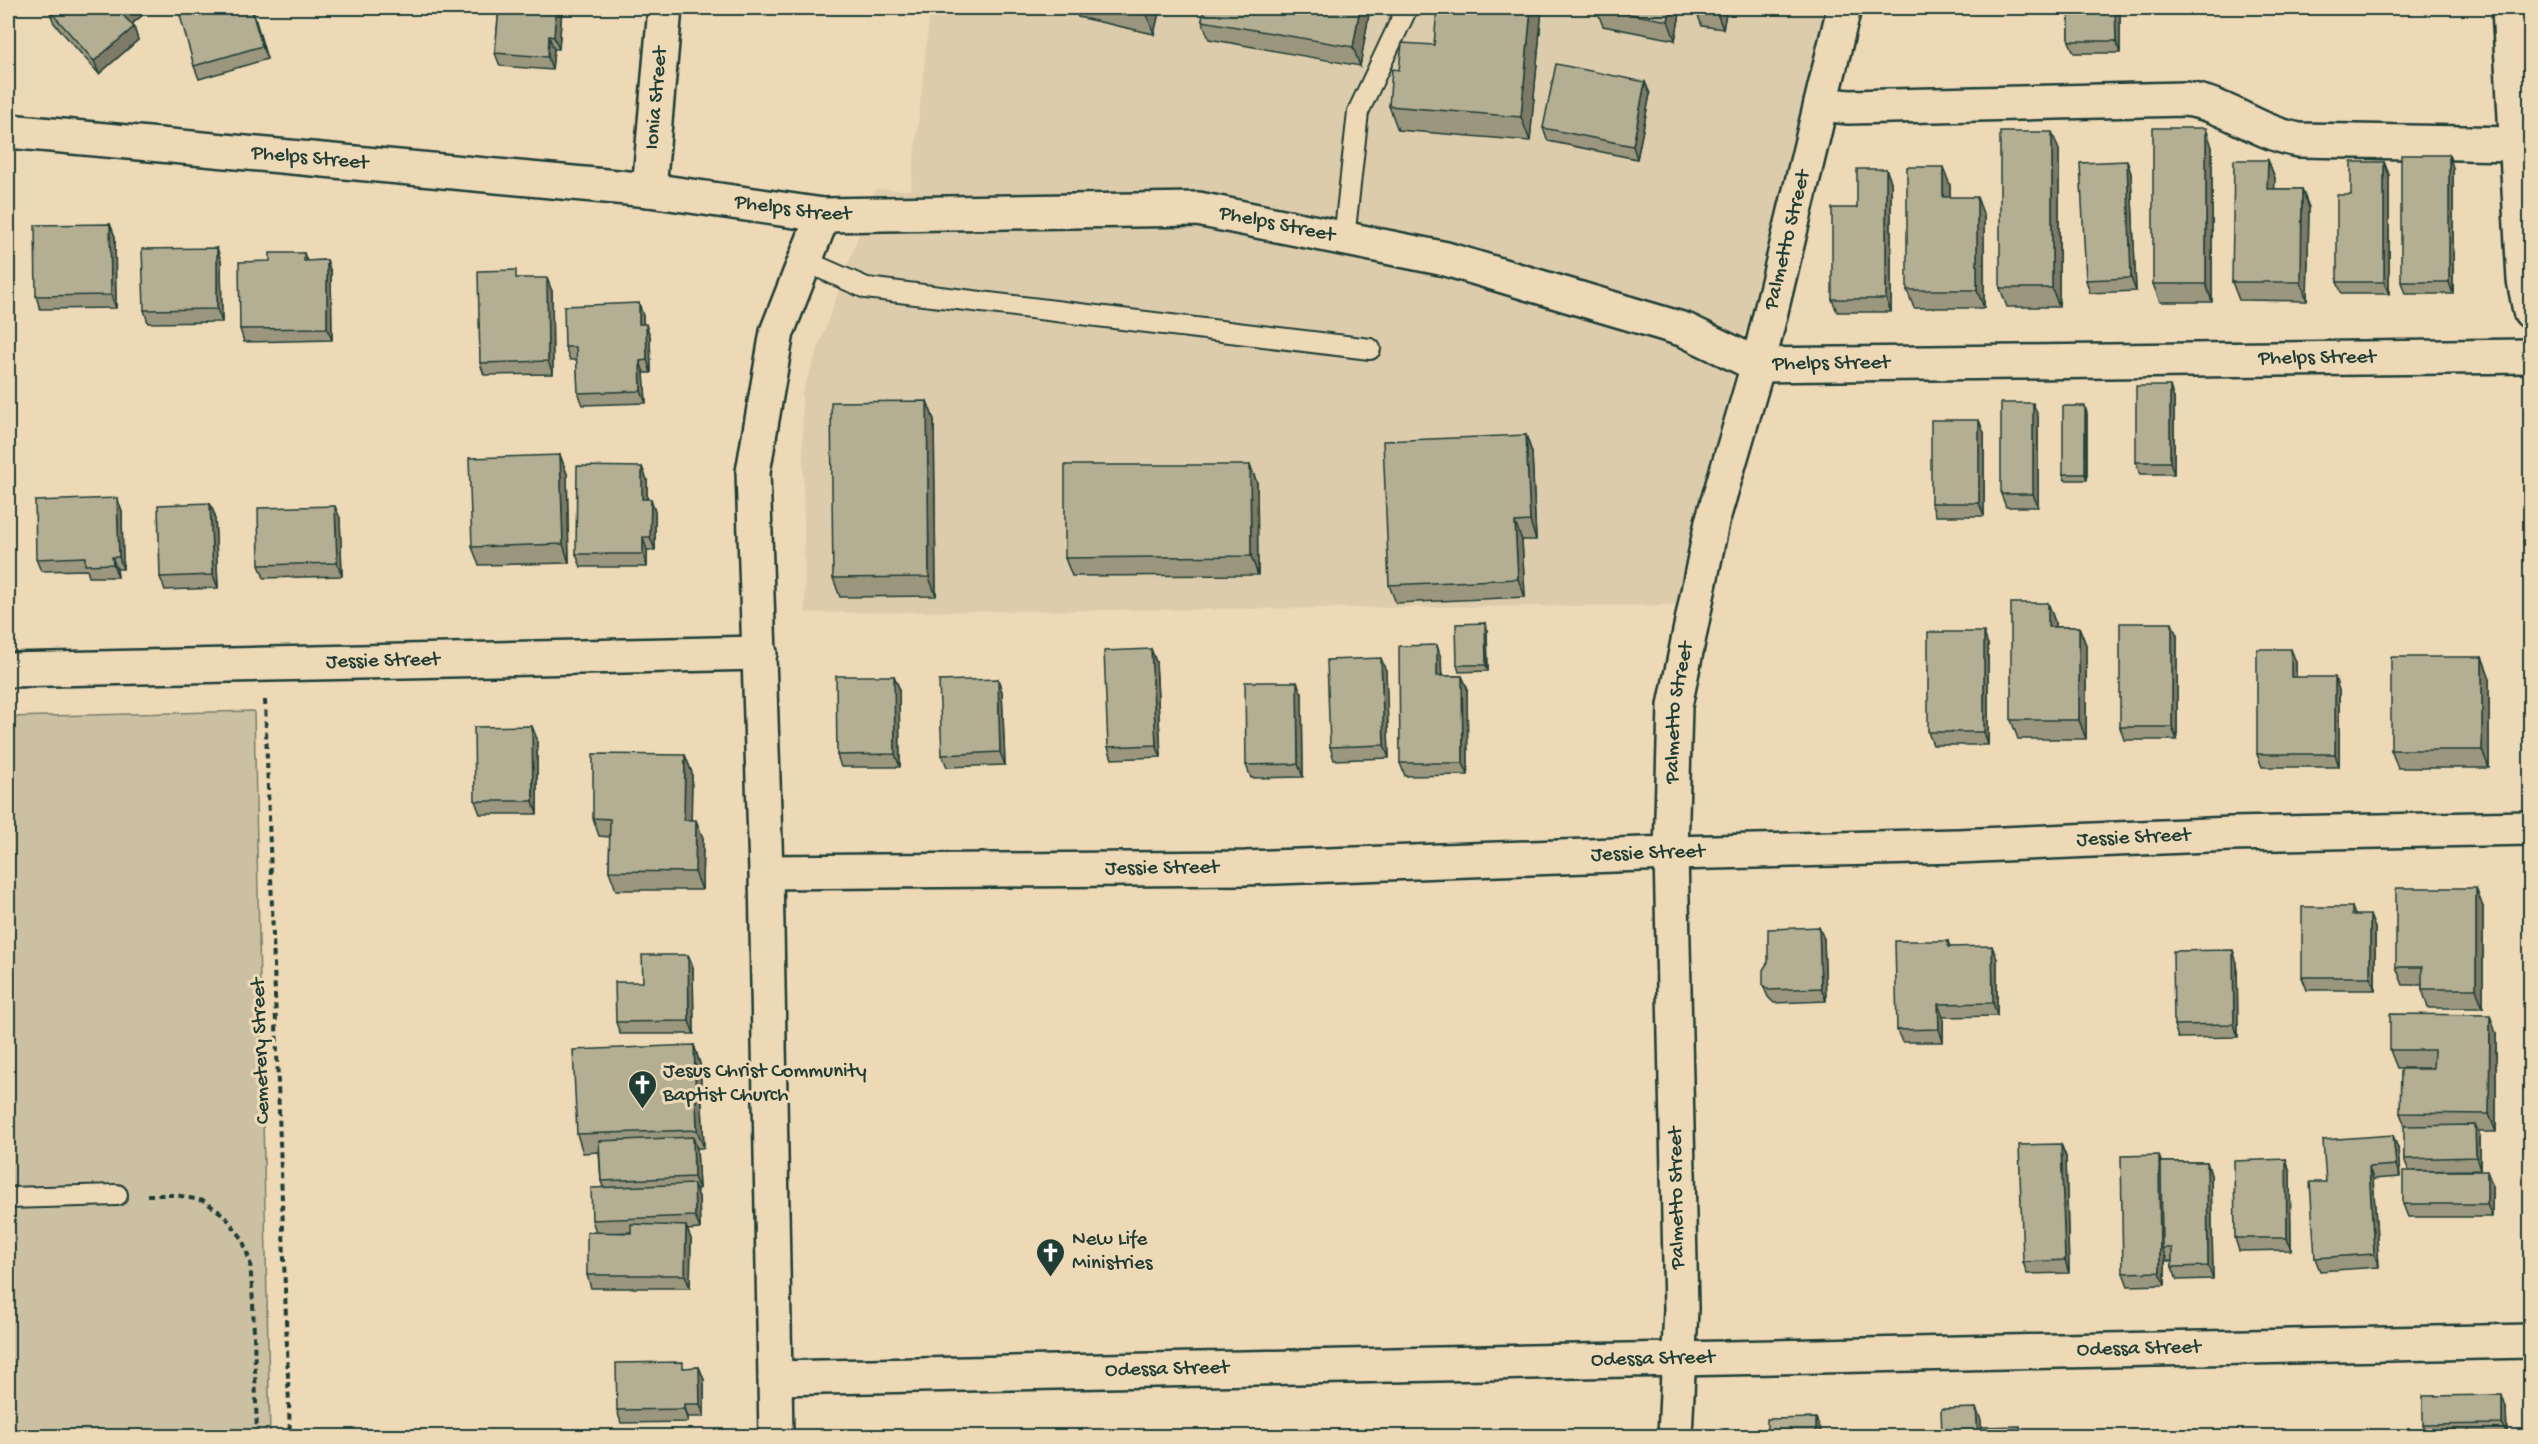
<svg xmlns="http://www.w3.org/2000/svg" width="2538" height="1444" viewBox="0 0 2538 1444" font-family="'Gochi Hand',sans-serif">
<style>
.built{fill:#ddccac}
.green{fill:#ccc0a2;stroke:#767e6b;stroke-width:1.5}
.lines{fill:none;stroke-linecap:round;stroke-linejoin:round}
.service-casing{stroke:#1f3d34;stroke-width:24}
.minor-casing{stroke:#1f3d34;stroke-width:38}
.path{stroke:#1f3d34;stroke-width:4;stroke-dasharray:6 4.5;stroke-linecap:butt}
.service{stroke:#eed9b7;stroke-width:20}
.minor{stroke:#eed9b7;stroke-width:33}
.wall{fill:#9b967e;stroke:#1f3d34;stroke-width:1.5;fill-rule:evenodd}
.shaded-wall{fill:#7e7a67;stroke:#1f3d34;stroke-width:1.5}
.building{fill:#b4ae93;stroke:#1f3d34;stroke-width:1.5}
.labels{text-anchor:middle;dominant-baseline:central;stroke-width:6;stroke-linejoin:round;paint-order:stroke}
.street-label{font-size:21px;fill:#1f3d34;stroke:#eed9b7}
.poi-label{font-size:21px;fill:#1f3d34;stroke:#eed9b7;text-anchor:start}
</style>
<rect width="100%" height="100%" fill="#eed9b7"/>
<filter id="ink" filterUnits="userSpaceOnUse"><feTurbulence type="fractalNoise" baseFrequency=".0167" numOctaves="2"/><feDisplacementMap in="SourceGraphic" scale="12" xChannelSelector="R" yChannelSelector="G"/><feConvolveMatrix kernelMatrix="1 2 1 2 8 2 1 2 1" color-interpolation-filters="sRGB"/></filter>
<g filter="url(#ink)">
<path class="built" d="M930,8H1828L1675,605L805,613L802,393L875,189L911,190Z"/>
<path class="green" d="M254,711L270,1436H8V717Z"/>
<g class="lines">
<defs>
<path id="service" d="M1344,239L1358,112L1407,8
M805,261L866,288L1370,349
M8,1198L117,1195"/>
<g id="minor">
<path d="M2509,8L2524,280L2530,311"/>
<path d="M1821,104L1849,107L2185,99C2225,103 2257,133 2299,140L2517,144"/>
<path id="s1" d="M8,131L649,190L823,215L1198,209L1446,259L1685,330L1758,365L2530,356"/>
<path id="s2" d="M649,190L665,8"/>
<path id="s3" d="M8,670L760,653"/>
<path id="s4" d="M766,872L1245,868L1671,853L1958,846L2231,834L2530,828"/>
<path id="s5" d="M775,1378L2530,1341"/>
<path d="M776,1436L766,872L753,472L777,332L823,215"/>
<path id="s6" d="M1675,1436L1681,1309L1671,853L1675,706L1712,522L1758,365L1844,8"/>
</g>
</defs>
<use href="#service" class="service-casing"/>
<use href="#minor" class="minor-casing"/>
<path class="path" d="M265,700L290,1436
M147,1195H176L204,1201L224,1215L242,1238L250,1262L253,1302L257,1436"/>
<use href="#service" class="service"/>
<use href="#minor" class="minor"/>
</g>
<path class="wall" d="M252,8L267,59L199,79L194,66Z
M499,8H562L559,49H554L552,70L500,66L495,53Z
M1074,8H1160L1154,34L1078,17Z
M1204,8H1370L1360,66L1209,39L1202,21Z
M1542,8L1530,141L1398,130L1389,106L1399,70L1434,45Z
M1596,8H1681L1675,40L1603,26Z
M1695,8H1727L1723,29L1702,26Z
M2069,8H2120V53H2074L2069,41Z
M49,10L145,13L132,24L134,27L138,40L99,74L54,23Z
M1645,82L1650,94L1637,159L1548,141L1543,128Z
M2212,147V302H2160L2153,284Z
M2059,150V307H2007L2000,288Z
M2449,155L2453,168V294H2405L2401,282Z
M2268,160L2275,178L2274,189H2302L2309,208L2307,301L2239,300L2232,282Z
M2127,161L2131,174L2136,291L2090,293L2086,280Z
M2384,162L2389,175V294H2342L2337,282L2351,195Z
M1886,169L1891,182V312H1837L1832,299L1857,208Z
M1950,185V197L1984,216V308H1914L1907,290Z
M110,224L115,237L116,308L40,309L36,296Z
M217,248L221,261L222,322L148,323L144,310Z
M304,253L307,261L327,260L331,273L332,340L244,342L240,329L270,261Z
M519,278L552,291L553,374L484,375L480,363Z
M643,316V324L650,336L651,373H644L646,403L583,405L578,393L577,360H570L565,347Z
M2174,399V474H2140L2136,462Z
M927,401L934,420L936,596L840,597L833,578Z
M2087,413V480H2065L2063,474Z
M2038,416V507H2006L2001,494Z
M1984,433V516H1936L1931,503Z
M1526,435L1532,453L1536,540H1522L1525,597L1396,603L1389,585Z
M560,455L567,474L569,563L479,565L472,547Z
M1250,465L1257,483L1258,575L1072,576L1065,558Z
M642,467L647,480V499H651L655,512V550H647V567H581L576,554Z
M8,497L11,505V577H8Z
M117,498L122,511L123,569H117L118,577H89L87,570L41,571L36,559Z
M210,503L215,516L218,588L165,590L160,577Z
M340,518L342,576L264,578L259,565Z
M2048,603L2055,622V627H2079L2086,645V739H2018L2011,720Z
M1485,623L1487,630L1488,671L1459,672L1457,665Z
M2177,636V740H2124L2120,727Z
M1988,645V745H1933L1928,732Z
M1151,649L1156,662L1161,757L1112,759L1108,747Z
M2482,657L2489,676V768H2398L2391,750Z
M1441,658L1442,676H1462L1467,688L1468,775L1405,776L1400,763Z
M2296,662V677L2339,690V767H2262L2257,754Z
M1386,671L1389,758L1334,760L1330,747Z
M894,676L899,688L900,767H841L837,755Z
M998,679L1002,692L1005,765L947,767L942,755Z
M1302,694L1303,777L1251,778L1246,765Z
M537,739V814H480L475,801Z
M685,755L692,773L691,820L703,838L702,890H616L609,871L610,837L599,836L593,818Z
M2352,907L2355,915L2375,928V990H2307L2302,977Z
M2483,907V1008H2428L2422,989V985H2403L2396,967Z
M1824,939L1826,1001L1774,1003L1768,997L1763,985Z
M1948,941L1950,947L1997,959V1016L1943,1017V1042H1902L1897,1030Z
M688,955L693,968L694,1034H620L616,1022L643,982Z
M2237,963L2238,1037L2178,1038L2174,1025Z
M2496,1033V1132H2478L2480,1137V1170L2414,1171L2492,1184V1217H2408L2403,1204L2409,1171L2404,1159L2405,1126L2400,1113L2433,1068H2397L2390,1050Z
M694,1045L700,1064L704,1148H697L699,1189H696L699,1197L700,1229L687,1230L691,1239L690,1288H591L587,1275L596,1232L592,1220L603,1187L601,1181L599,1152L583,1153L577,1134ZM631,1232V1233H608Z
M2061,1144L2066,1157L2069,1273L2027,1274L2023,1262Z
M2398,1148L2400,1177L2373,1179L2379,1267L2320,1271L2315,1258L2326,1182Z
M2286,1159L2290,1172L2291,1250L2239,1251L2235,1238Z
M2161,1162H2207L2211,1175L2213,1279L2177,1280L2172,1267V1261H2167L2165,1255V1285L2128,1286L2123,1273Z
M699,1367L704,1380V1417H688V1422L621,1423L617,1410L685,1368Z
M2506,1408L2507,1436L2427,1437L2423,1425Z"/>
<path class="shaded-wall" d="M132,8H143L145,13L128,27L123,15Z
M251,8H252L267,59L262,46Z
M556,8H562L559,49L554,37Z
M1149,8H1160L1154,34L1147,15Z
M1360,8H1370L1360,66L1353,47Z
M1531,8H1542L1530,141L1521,117Z
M1671,8H1681L1675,40L1668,21Z
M1716,8H1727L1723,29L1716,11Z
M2115,8H2120V53L2116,41Z
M134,27L138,40L99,74L94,61Z
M549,36L554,49L552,70L548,57Z
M1645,82L1650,94L1637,159L1633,146Z
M2206,128L2212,147V302L2206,284Z
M2052,132L2059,150V307L2052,288Z
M2449,155L2453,168V294L2449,282Z
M2268,160L2275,178L2274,207L2267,189Z
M2127,161L2131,174L2136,291L2131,278Z
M2384,162L2389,175V294L2384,282Z
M1943,167L1950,185V216L1943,197Z
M1886,169L1891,182V312L1886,299Z
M2302,189L2309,208L2307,301L2301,282Z
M1977,197L1984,216V308L1977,290Z
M110,224L115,237L116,308L111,295Z
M217,248L221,261L222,322L217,309Z
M327,260L331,273L332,340L327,328Z
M547,278L552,291L553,374L548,361Z
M639,303L643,316L644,336L639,324Z
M646,324L650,336L651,373L647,360Z
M640,361L644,373L646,403L641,391Z
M2170,386L2174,399V474L2170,462Z
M927,401L934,420L936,596L929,577Z
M2033,403L2038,416V507L2033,494Z
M2085,406L2087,413V480L2085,474Z
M1979,420L1984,433V516L1979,503Z
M1526,435L1532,453L1536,540L1530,521Z
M560,455L567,474L569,563L563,544Z
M1250,465L1257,483L1258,575L1251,556Z
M642,467L647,480V512L642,499Z
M8,497L11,505V577L8,569Z
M117,498L122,511L123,569L119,557Z
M651,499L655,512V550L650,537Z
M210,503L215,516L218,588L213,575Z
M335,506L340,518L342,576L337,563Z
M1515,522L1522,540L1525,597L1518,579Z
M643,537L647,550V567L643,554Z
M112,557L117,569L118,577L113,564Z
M2048,603L2055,622V645L2048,627Z
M1485,623L1487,630L1488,671L1486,665Z
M2172,623L2177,636V740L2172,727Z
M2079,627L2086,645V739L2079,720Z
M1984,632L1988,645V745L1984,732Z
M1437,645L1441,658L1442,688L1437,676Z
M1151,649L1156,662L1161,757L1156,745Z
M2291,649L2296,662V690L2291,677Z
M2482,657L2489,676V768L2482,750Z
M1381,658L1386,671L1389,758L1384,745Z
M894,676L899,688L900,767L895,754Z
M1462,676L1467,688L1468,775L1463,763Z
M2335,677L2339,690V767L2335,754Z
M998,679L1002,692L1005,765L1000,752Z
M1297,682L1302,694L1303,777L1298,764Z
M532,726L537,739V814L533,801Z
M685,755L692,773L691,838L684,820Z
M696,820L703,838L702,890L695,872Z
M2476,888L2483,907V1008L2476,989Z
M2370,915L2375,928V990L2370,977Z
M1819,927L1824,939L1826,1001L1821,988Z
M1992,946L1997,959V1016L1993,1003Z
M2233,950L2237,963L2238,1037L2234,1024Z
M688,955L693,968L694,1034L689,1021Z
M1938,1004L1943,1017V1042L1939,1029Z
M2490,1015L2496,1033V1132L2489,1114Z
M694,1045L700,1064L704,1148L697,1130Z
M2475,1125L2480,1137V1170L2476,1157Z
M2393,1135L2398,1148L2400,1177L2396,1165Z
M693,1137L697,1149L699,1189L694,1177Z
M2061,1144L2066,1157L2069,1273L2065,1260Z
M2159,1155L2163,1168L2162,1248L2165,1255V1285L2160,1272Z
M2286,1159L2290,1172L2291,1250L2287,1238Z
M2207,1162L2211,1175L2213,1279L2208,1266Z
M2369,1167L2373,1179L2379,1267L2374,1254Z
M2487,1171L2492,1184V1217L2487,1204Z
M694,1184L699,1197L700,1229L695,1216Z
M686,1226L691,1239L690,1288L685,1275Z
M699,1367L704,1380V1417L700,1404Z
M2502,1395L2506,1408L2507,1436L2502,1424Z
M684,1404L688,1417V1422L684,1409Z
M1976,1408L1981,1420L1982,1437H1978Z
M1816,1418L1821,1430V1437H1816Z
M2020,1426L2024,1437H2021Z"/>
<path class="building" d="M52,8H132L123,15L134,27L94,61L49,10Z
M178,8H251L262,46L194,66Z
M499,8H556L554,37L549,36L548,57L495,53Z
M1112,8H1149L1147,15Z
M1204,8H1360L1353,47L1202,21Z
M1437,8H1531L1521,117L1389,106L1392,69L1399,70L1402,43L1434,45Z
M1596,8H1671L1668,21Z
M1695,8H1716V11Z
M2069,8H2115L2116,41H2069Z
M1556,64L1645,82L1633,146L1543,128Z
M2153,128H2206V284H2153Z
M2000,132H2052V288H2000Z
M2401,155H2449V282H2401Z
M2234,160H2268L2267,189H2302L2301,282H2232Z
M2127,161L2131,278L2086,280L2080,163Z
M2351,162H2384V282H2337V195H2351Z
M1907,167H1943V197H1977V290H1907Z
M1857,169H1886V299H1832V208H1857Z
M110,224L111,295L36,296L35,225Z
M217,248V309L144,310L142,249Z
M270,253H304V261L327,260V328L240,329L239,262L270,261Z
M516,270V278H547L548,361L480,363L478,271Z
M639,303V324H646L647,360L640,361L641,391L578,393L576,347H565L564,306Z
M2136,386H2170V462H2136Z
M927,401L929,577L833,578L831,402Z
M2001,403H2033V494H2001Z
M2063,406H2085V474H2063Z
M1931,420H1979V503H1931Z
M1526,435L1530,521L1515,522L1518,579L1389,585L1383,441Z
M560,455L563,544L472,547L469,458Z
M1065,465H1250L1251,556L1065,558Z
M577,466L642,467V499H651L650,537H643V554H576Z
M117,498L119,557H112L113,564L85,565V557L36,559L35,501Z
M210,503L213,575L160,577L158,505Z
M335,506L337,563L259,565L258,508Z
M2011,603H2048V627H2079V720H2011Z
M1485,623L1486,665H1457L1456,624Z
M2120,623H2172V727H2120Z
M1928,632H1984V732H1928Z
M1437,645V676H1462L1463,763H1400L1399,646Z
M1151,649L1156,745L1108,747L1104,651Z
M2257,649H2291V677H2335V754H2257Z
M2391,657H2482V750H2391Z
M1381,658L1384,745L1330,747L1327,660Z
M836,676H894L895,754L837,755Z
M998,679L1000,752L942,755L939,681Z
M1245,682H1297L1298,764L1246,765Z
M532,726L533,801H475L474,727Z
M593,754L685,755L684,820H696L695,872L609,871L610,819L593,818Z
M2396,888H2476V989H2422V967H2396Z
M2302,907H2352V915H2370V977H2302Z
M1819,927L1821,988L1769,990L1763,985V970L1768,962V929Z
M1895,941H1948V947L1992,946L1993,1003L1938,1004L1939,1029L1897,1030Z
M2233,950L2234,1024L2174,1025L2173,951Z
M642,955H688L689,1021L616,1022L615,982H643Z
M2390,1014L2490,1015L2489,1114L2400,1113L2401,1069H2433L2434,1050H2390Z
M694,1045L697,1130L577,1134L573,1050Z
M2475,1125L2476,1157L2404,1159V1126Z
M2393,1135L2396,1165L2369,1167L2374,1254L2315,1258L2310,1182H2326L2323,1140Z
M693,1137L694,1177L601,1181L599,1141Z
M2061,1144L2065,1260L2023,1262L2019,1145Z
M2159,1155L2160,1272L2123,1273L2121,1156Z
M2286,1159L2287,1238H2235L2234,1161Z
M2161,1162H2207L2208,1266L2172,1267V1248H2162Z
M2403,1171H2487V1204H2403Z
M694,1184L695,1216L592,1220L591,1188Z
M631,1224L686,1226L685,1275H587V1232L631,1233Z
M683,1362V1368L699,1367L700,1404H684V1409L617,1410L616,1363Z
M2502,1395V1424L2423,1425V1396Z
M1976,1408L1978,1437H1942L1941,1409Z
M1816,1418V1437H1767V1419Z
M2020,1426L2021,1437H1982L1981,1427Z
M2189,1436H2243V1437H2189Z"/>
</g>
<defs>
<symbol id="church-pin" viewBox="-11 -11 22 30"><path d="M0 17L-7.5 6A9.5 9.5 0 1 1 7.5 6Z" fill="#1f3d34" stroke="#eed9b7"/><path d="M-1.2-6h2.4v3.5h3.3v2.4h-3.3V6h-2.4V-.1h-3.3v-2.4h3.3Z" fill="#fff"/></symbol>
</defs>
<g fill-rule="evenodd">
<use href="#church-pin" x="626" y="1068" width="33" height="45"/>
<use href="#church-pin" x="1034" y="1236" width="33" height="45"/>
</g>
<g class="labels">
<g class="street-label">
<text stroke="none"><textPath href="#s2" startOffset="92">Ionia Street</textPath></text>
<text stroke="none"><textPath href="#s1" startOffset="303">Phelps Street</textPath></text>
<text stroke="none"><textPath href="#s1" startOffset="789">Phelps Street</textPath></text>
<text stroke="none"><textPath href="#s1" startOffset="1275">Phelps Street</textPath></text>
<text stroke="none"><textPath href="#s6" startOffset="1210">Palmetto Street</textPath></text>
<text stroke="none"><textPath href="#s1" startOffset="2337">Phelps Street</textPath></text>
<text stroke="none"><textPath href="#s1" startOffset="1851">Phelps Street</textPath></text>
<text stroke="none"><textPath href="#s3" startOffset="375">Jessie Street</textPath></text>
<text stroke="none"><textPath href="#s6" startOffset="724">Palmetto Street</textPath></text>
<text stroke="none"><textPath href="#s4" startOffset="1368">Jessie Street</textPath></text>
<text stroke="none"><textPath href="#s4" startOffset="882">Jessie Street</textPath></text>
<text stroke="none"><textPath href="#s4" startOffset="396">Jessie Street</textPath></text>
<text transform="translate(262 1051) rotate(-92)">Cemetery Street</text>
<text transform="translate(1678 1198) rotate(-91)">Palmetto Street</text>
<text stroke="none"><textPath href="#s5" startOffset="1364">Odessa Street</textPath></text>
<text stroke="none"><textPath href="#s5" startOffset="878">Odessa Street</textPath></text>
<text stroke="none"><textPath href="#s5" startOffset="392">Odessa Street</textPath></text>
</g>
<g class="poi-label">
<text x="663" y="1072">Jesus Christ Community<tspan x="663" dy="24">Baptist Church</tspan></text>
<text x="1072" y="1240">New Life<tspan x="1072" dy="24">Ministries</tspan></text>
</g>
</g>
<rect width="2538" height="1444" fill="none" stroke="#eed9b7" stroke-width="30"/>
<rect x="15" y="15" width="2508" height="1414" fill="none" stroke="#1f3d34" stroke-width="2" filter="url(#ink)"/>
</svg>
